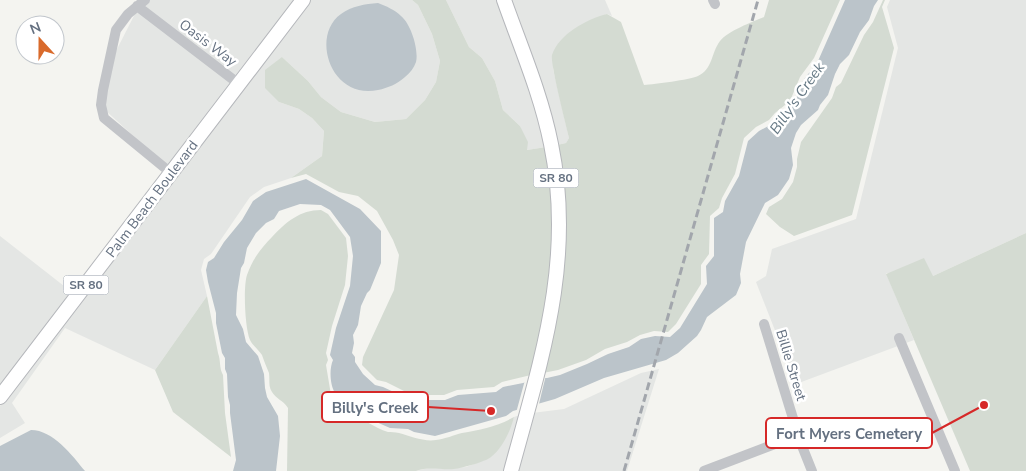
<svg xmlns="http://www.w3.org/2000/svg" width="1026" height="471" viewBox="0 0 1026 471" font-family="'Nunito Sans',sans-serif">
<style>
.built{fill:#e4e6e4}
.green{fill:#d4dbd2}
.water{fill:#bbc4ca}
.pier{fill:#f4f4f0}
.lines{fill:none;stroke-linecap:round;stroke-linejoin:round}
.major-casing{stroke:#b5b7bb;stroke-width:16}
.minor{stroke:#c2c4c8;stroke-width:10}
.major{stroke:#fff;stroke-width:14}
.rail{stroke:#a2a6ac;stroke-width:3;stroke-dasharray:8 4;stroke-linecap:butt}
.labels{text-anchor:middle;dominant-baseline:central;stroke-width:5;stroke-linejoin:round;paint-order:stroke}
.shield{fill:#fff;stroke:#929ba6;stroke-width:1}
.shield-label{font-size:12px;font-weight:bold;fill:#647080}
.street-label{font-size:14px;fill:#647080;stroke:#fff}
.water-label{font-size:15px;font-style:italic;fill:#657884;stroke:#fff}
.leader{fill:none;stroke:#d62828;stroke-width:2}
.callout-dot{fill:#d62828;stroke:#fff;stroke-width:2}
.callout{fill:#fff;stroke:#d62828;stroke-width:2}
.callout-label{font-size:15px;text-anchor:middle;font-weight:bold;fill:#647080}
</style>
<rect width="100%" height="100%" fill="#f4f4f0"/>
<path class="built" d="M144,0H296L168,168L103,108L116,51L140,4Z
M310,0H412L418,5L432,34L440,61L436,82L425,100L406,119L375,122L341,112L321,97L308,81L282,57L279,102L299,109L312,118L324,131L322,156L291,178L264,187L250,197L211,254L204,259L201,270L207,296L155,370L65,328L12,403L25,423L0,438V406Z
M446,0H499L528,78L546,147L527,150L520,126L503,110L495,81L482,58L469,47Z
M509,0H605L612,16L607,14L577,28L558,45L553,69L569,138L566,143L557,145Z
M890,0H1026V233L933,276L886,273L914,340L796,384L756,282L766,276L772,249L856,219L898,48L887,7Z
M0,236L73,293L0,388Z
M659,369L627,471H516L532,413L564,409L641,373Z
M520,415L505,471H416L432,467L448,469L466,467L489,458L500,447L511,426L514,417Z"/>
<path class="green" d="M412,0H446L469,47L482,58L495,81L503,110L520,126L528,142L527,150L546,147L553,194L552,272L531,375L502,382L494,387L457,390L444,395H412L386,382L377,380L362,365L363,357L394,290L399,255L393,240L377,211L358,196L339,192L306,174L291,178L322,156L324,131L312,118L299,109L279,102L265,88V70L282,57L308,81L321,97L341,112L375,122L406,119L425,100L436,82L440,61L432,34L418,5Z
M769,0H840L814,58L800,77L790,101L775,113L769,120L756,127L744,138L735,174L722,198L719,208L710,216L709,254L701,265V284L676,324L668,332L654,331L640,335L627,342L605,349L586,360L558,370L543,373L546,359L557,145L566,143L569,138C566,125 550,63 552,55C559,34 587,19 607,14L621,22L644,85C655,84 689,80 698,76C713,69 711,53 720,41C728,31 752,22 764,17Z
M883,0H885L882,7L894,48L852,215L794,236L780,227L766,214L769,207L782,199L793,182L797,167V159L801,142L832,98L836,87L841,83L864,35L873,22Z
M321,210L328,214L346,238L348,256L345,285L332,326L326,353L328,360L326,365L331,395L350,416C363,417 374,428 388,432C391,432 395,432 399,433C410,436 424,442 436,440C445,439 454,435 462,433C480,430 498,426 514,417C511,430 502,449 491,457C485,462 462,468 454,469C440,470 429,466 416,471H287L288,408C283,400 276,399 272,392C268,386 270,380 269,373C267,368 264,361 262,355C259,350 253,346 250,340C245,329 243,287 247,275C252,260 261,248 272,237C286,222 300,210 321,210Z
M1026,233V471H970L886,274L924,258L933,276Z
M207,296L218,353C221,361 219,368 223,375L225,413L231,457L173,412L155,370Z"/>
<path class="water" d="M845,0H878L874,6L869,20L860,32L849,55L840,64L835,74L828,95L820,105L818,110L801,125L796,133L791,148L793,165L789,179L778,195L765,203L746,242L740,274L741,283L736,295L707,317L701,330L697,336L678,353L666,360L604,378L555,399L513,411L506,416L435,436L414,432L408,429L390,428L374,421L371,418L364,416L356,411L351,412C346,406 338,400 335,393C330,385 329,369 333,360L330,355L336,328L350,286L353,256L350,237L330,210L321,205L300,204L279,211L274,219L266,223L256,233L247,248L244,263L241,268L237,293L236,315L243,329L246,342L258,356L264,374L265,388L267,397L278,416L280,436L276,471H233L236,460L230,413V405L228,397L227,374L225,369V358L222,353L216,323V313L208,282L206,270L208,262L214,258L224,242L242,220L253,201L266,192L306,179L360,209L381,231V263L370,290L367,293L361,306L358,325L353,335L354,343L352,353L355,357V362L363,374L375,385L383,387L411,400H445L458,395L496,392L503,387L523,383L537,378H547L560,375L587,364L608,354L629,347L641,339L655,336L670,337L680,328L707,284L706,266L714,256V218L723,212L725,201L739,176L748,141L759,131L772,124L777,117L794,104L803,81L818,61Z
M378,3C386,6 395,10 401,16C411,24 419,50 416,62C414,68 410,73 405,77C397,84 388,88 378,90C331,100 310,36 341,14C352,6 365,4 378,3Z
M31,430C53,430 72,455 85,471H0V446Z"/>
<path class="pier" d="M537,375H546L538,408L516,413L525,380Z"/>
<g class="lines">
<defs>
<path id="major" d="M504,0C521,48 541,94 551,144C575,260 541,360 511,471
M0,397L303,0"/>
</defs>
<use href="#major" class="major-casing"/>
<path class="minor" d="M145,0L128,14L116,30L103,90L101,105L104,118L171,173
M713,0L715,4
M137,6L239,84
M764,324L800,441L812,471
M899,338L955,471
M704,471L780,442L800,441"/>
<use href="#major" class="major"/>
<path class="rail" d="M624,471L758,0"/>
</g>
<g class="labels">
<g class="shield">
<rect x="533.5" y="168.5" width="45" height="19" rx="4"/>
<rect x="63.5" y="275.5" width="45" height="19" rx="4"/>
</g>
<g class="shield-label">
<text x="556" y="178">SR 80</text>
<text x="86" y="285">SR 80</text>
</g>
<g class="street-label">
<text transform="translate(208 43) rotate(37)">Oasis Way</text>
<text transform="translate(152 199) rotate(-53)">Palm Beach Boulevard</text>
<text transform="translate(791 365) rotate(73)">Billie Street</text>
</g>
<g class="water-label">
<text transform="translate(797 98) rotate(-55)">Billy's Creek</text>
</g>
</g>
<path class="leader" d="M491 411L428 407M984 405L932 433"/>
<g class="callout-dot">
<circle cx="491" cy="411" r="5"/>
<circle cx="984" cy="405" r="5"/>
</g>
<g class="callout">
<rect x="322" y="392" width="106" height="30" rx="5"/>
<rect x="766" y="418" width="166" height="30" rx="5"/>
</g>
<g class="callout-label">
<text x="375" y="413">Billy's Creek</text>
<text x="849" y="439">Fort Myers Cemetery</text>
</g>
<g transform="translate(40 40) rotate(339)"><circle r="24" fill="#ffffff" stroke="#c1c6cc"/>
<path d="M0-4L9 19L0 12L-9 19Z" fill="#d96a2b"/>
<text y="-8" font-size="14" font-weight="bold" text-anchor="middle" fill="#647080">N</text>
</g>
</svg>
